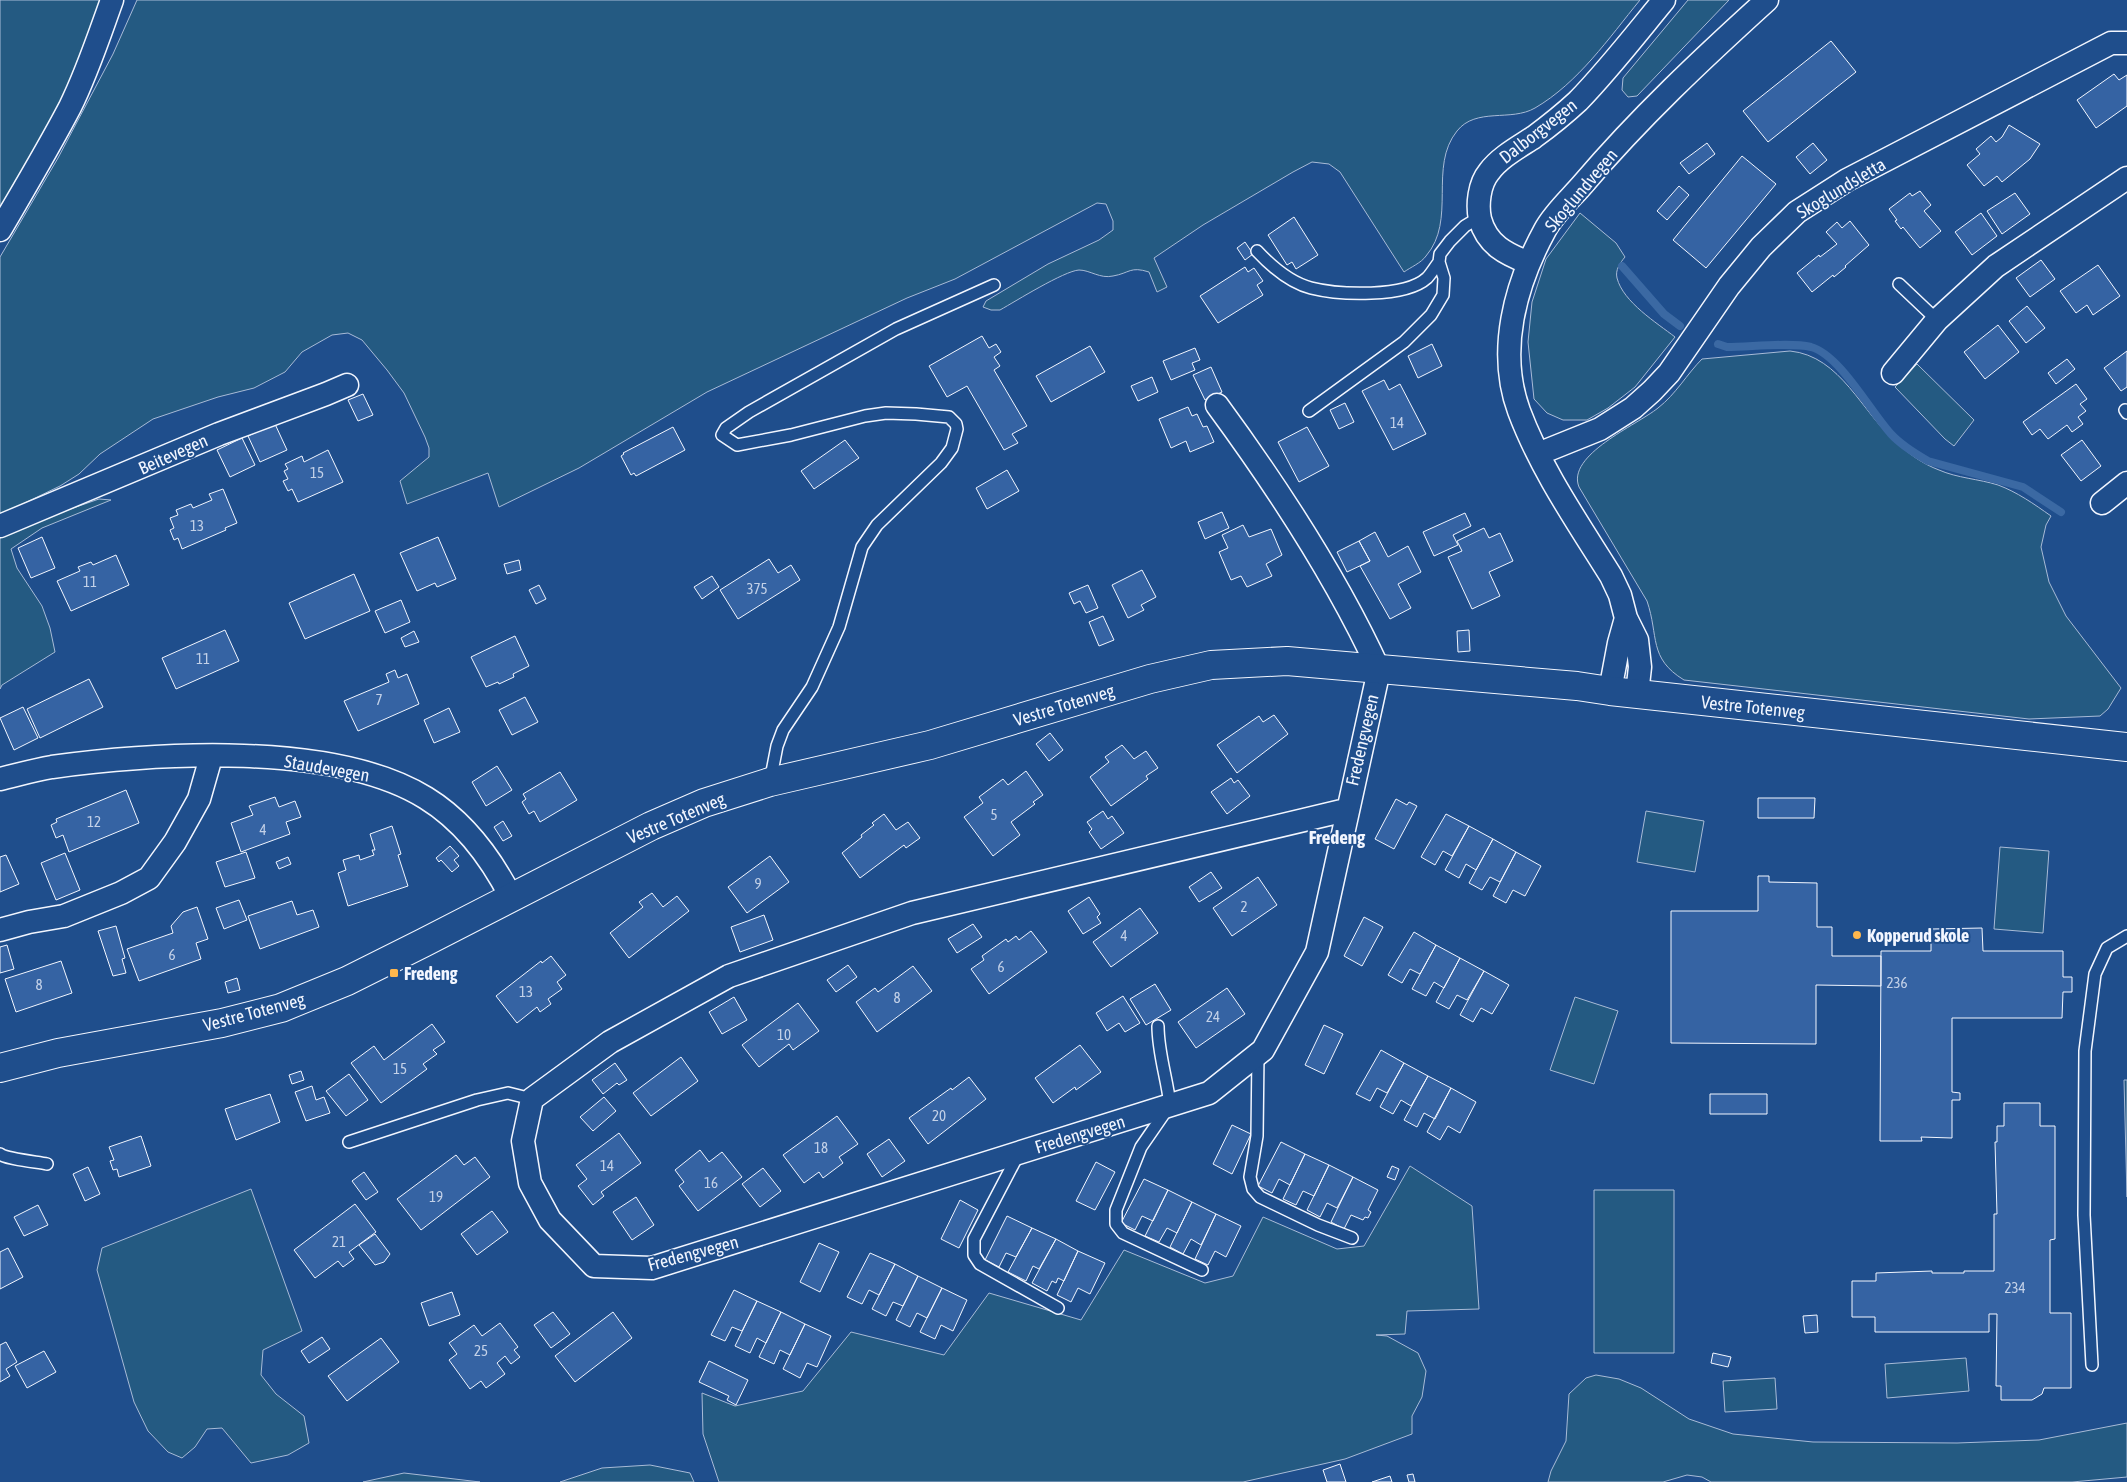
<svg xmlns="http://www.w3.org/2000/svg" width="2127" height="1482" viewBox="0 0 2127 1482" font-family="'Asap Condensed',sans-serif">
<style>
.green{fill:#245a82;stroke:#a8bbd7}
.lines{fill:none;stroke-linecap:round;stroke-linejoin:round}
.stream{stroke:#3b69a3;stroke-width:8}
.building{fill:#3563a3;stroke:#f2f6ff}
.service-casing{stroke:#f2f6ff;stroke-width:14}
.minor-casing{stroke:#f2f6ff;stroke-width:25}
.tertiary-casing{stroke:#f2f6ff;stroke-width:30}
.service{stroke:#1f4e8c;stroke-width:11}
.minor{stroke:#1f4e8c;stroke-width:22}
.tertiary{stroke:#1f4e8c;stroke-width:28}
.poi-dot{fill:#ffb74d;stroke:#1f4e8c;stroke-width:2}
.labels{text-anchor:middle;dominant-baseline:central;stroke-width:4;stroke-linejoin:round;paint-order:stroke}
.number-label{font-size:15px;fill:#c3d1e8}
.street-label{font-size:18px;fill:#f2f6ff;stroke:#1f4e8c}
.poi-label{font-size:18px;font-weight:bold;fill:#f2f6ff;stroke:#1f4e8c;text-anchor:start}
.neighbourhood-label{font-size:19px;font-weight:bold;fill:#f2f6ff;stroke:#1f4e8c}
</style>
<rect width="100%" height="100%" fill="#1f4e8c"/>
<path class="green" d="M0,0H102L77,73L0,212Z
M137,0H1640C1609,38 1578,83 1535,108C1511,122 1476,107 1457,131C1428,167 1457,220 1426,256C1421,263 1411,267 1404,272L1340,172L1329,164L1312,162L1293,172L1203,225L1154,258L1167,287L1157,292L1149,272C1130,266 1130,273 1113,276C1100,279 1090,270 1079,270C1064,271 1016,301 1000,310H991L983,307L986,301L1048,264L1099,240L1113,230V221L1106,204L1097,203L955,279L907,298L707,392L579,468L499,507L488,473L407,504L400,481L429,457V448L425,437L404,393L387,370L362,340L348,333L332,335L302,352L285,372L254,388L218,397L153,419L100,454L79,474L60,486L0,515V257L58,158L113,54Z
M1688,0H1729L1637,96L1628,97L1622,90L1623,78Z
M1580,213L1616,243L1625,257C1620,263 1615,270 1617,278C1623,302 1657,323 1675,337L1635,387L1608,408L1587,420H1563L1547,413L1534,399L1528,342L1532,302L1546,259Z
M1790,351C1841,356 1862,413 1897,443C1909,454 1923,464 1939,470C1957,478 1979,479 1998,485C2017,492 2034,504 2051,516L2046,525L2041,547L2049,582L2066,616L2121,688L2108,709L2100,716L2029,719L1684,680C1648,658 1659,636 1647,601L1579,487C1566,455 1637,425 1658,408C1676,394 1687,374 1702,359Z
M1917,364L1974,420L1954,446L1945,439L1895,387Z
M99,499L111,500L42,528L11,549L17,568L42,606L50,628L55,652L2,685L0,689V538L56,514Z
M1646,811L1704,821L1695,872L1637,862Z
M2000,847L2049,851L2043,933L1994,929Z
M1575,997L1618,1011L1594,1084L1550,1070Z
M2124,1080H2127V1197Z
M1410,1166L1472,1206L1479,1309L1407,1311L1405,1334L1376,1335L1387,1336L1418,1353L1426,1371L1422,1397L1412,1416V1434L1345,1459L1243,1482H719L703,1434L702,1393L735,1406L803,1391L851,1332L944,1355L989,1293L1081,1320L1124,1250L1205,1283L1233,1276L1263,1217L1337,1249L1364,1246Z
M251,1189L302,1331L263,1350L261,1375L276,1394L304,1416L309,1443L288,1455L251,1463L222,1428L207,1429L195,1447L182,1458L168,1452L148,1431L134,1402L97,1270L102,1248Z
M1594,1190H1674V1353H1594Z
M1966,1358L1969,1391L1887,1398L1885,1364Z
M1596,1375L1619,1379L1641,1388L1689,1419L1733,1434L1813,1442L1957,1443L2039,1440L2127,1423V1477L2072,1482H1711L1702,1477L1687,1475L1663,1482H1548L1551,1471L1566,1441L1569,1394L1586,1378Z
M1775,1378L1777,1409L1725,1412L1723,1381Z
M650,1465L690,1473L694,1482H560L602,1468Z
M404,1473L480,1482H363Z"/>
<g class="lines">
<path class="stream" d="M1622,266L1664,314L1680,326
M1718,344L1727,347C1750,347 1791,342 1811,347C1840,355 1870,411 1891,434C1901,445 1914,453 1928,461L2023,487L2061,512"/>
</g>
<path class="building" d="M1831,41L1856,72L1768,142L1743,111Z
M2114,74L2119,80L2127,75V106L2096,128L2077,100Z
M2009,125L2040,144L2030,159L2002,182L1997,176L1984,186L1967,165L1980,154L1976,149L1991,136L1996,142L2002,137Z
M1707,143L1715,154L1689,174L1680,163Z
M1813,143L1827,160L1810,174L1796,157Z
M1742,156L1776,184L1706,268L1673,240Z
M1679,186L1689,195L1667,220L1657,211Z
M1920,191L1931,205L1924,211L1941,231L1920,248L1903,227L1901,229L1895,221L1897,220L1889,209L1910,193L1912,196Z
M2015,193L2030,214L2002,234L1987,211Z
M1981,213L1997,236L1972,255L1955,232Z
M1294,217L1318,255L1296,269L1292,262L1287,265L1268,235Z
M1850,221L1869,245L1845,266L1846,267L1834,277L1833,275L1812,292L1797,273L1819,255L1820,257L1837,244L1826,232L1837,222L1842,228Z
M1245,242L1253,254L1245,260L1237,248Z
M2041,260L2055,279L2030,297L2016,278Z
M2098,265L2120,296L2093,315L2087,305L2076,313L2060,291Z
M1245,267L1248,272L1254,268L1263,281L1257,285L1263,295L1218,323L1200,296Z
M2027,306L2045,328L2026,343L2009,321Z
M1998,325L2019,352L1985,379L1964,352Z
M982,336L989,348L996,344L1001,352L994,357L1000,366L994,370L1027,426L1012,434L1018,443L1004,450L967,386L947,397L929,366Z
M1432,344L1442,366L1418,378L1408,356Z
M1090,346L1105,372L1051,402L1036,376Z
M1195,348L1200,360L1192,363L1195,370L1171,380L1163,361Z
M2127,351V387L2121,391L2104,368Z
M2067,359L2075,369L2056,384L2048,373Z
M1211,367L1222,392L1205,400L1193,375Z
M1152,377L1158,392L1138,401L1131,386Z
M1384,380L1389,390L1400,384L1426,434L1393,450L1362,391Z
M2076,384L2087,399L2080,404L2086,411L2078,417L2083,424L2072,432L2067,425L2048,439L2040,429L2032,435L2023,422Z
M363,394L373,415L358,421L348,400Z
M1345,403L1354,422L1339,429L1330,410Z
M1188,407L1192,416L1197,414L1203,427L1207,426L1214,442L1190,452L1186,441L1171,448L1159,419Z
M275,424L287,450L260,462L248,436Z
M673,427L685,450L636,476L634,473L631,475L621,456L624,454L623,453Z
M1307,427L1329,466L1299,482L1278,442Z
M242,438L255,465L230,477L217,450Z
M845,440L859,458L814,489L801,471Z
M2082,440L2101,466L2081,481L2061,455Z
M328,450L343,482L298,502L292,489L288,491L283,481L288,479L284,471L288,469L285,464L302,456L304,462Z
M1007,470L1019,491L987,509L976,488Z
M223,489L237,523L225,528L226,530L182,549L178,538L174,540L170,530L174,528L170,518L178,515L176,510L191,504L193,508L212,500L209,494Z
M1222,512L1229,528L1205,539L1198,522Z
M1465,513L1471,526L1453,535L1458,545L1434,556L1423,532Z
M1243,525L1249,537L1271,529L1282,555L1266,564L1272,576L1247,587L1241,576L1231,580L1219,552L1228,548L1222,535Z
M1484,528L1489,538L1500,533L1513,561L1489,572L1500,596L1472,609L1448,557L1462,551L1457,541Z
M1375,532L1388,557L1408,546L1421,572L1398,584L1411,608L1390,619L1360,566L1370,561L1359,541Z
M42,537L55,568L31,578L18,548Z
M438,537L456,579L437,587L435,583L417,591L400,553Z
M1359,541L1370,561L1347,572L1337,552Z
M116,555L129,585L71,611L57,581L80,571L78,567L91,562L93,565Z
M769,559L778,573L791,565L800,580L738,619L720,590Z
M519,560L521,570L507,574L504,564Z
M1142,570L1156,597L1141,605L1144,610L1128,618L1112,585Z
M354,574L370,611L305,639L289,603Z
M712,576L719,587L702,599L694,587Z
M539,585L546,599L536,604L529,590Z
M1088,585L1098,608L1086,613L1080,601L1074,604L1069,593Z
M401,600L410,622L385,633L375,611Z
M1103,616L1114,640L1099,646L1089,622Z
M225,630L239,661L176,689L162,658Z
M1469,630L1470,651L1458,652L1457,631Z
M414,631L419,642L405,647L401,638Z
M515,636L529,666L513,674L514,677L499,684L498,682L486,687L471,657Z
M395,670L398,678L407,674L419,704L358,731L344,701L389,682L386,674Z
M89,679L103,707L40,738L27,709Z
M525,697L538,722L512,735L499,710Z
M23,707L38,738L14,750L0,718Z
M449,708L460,732L434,743L424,720Z
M1274,715L1288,734L1237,773L1217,745L1259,716L1263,722Z
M1050,733L1063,750L1049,761L1036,744Z
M1122,745L1134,759L1146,751L1158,768L1146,776L1148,779L1111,806L1090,777L1109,762L1105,757Z
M497,766L512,790L486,806L472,782Z
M1026,771L1043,795L1033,802L1035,804L1011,822L1020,835L993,856L964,817L983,803L979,797L1003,779L1008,785Z
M560,772L577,800L540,822L534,811L529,814L522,802L526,799L523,794Z
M1231,778L1234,783L1238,780L1250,796L1227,814L1211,792Z
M126,790L139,823L69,852L63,835L56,838L51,825L57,822L56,819Z
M275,797L279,807L295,801L301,817L286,822L290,834L241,852L231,823L253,815L249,806Z
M1758,798H1815L1814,818H1758Z
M1396,799L1407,805L1409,802L1417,806L1394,849L1375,839Z
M1103,811L1108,819L1112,816L1124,833L1101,849L1089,832L1092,829L1087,822Z
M884,814L896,830L908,822L920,838L906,848L904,845L860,878L842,853L862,837L861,835L874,825L872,823Z
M1446,814L1469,826L1452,856L1443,851L1435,865L1421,857Z
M503,821L512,836L503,841L494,827Z
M392,826L401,854L398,855L408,886L348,906L338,873L346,870L343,860L359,855L360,860L374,855L372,850H375L370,834Z
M1469,826L1493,839L1476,870L1466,864L1459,878L1445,870Z
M1493,839L1516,852L1500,882L1490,877L1482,890L1469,883Z
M450,846L459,856L454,860L459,866L452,872L441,860L439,862L436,858Z
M246,852L255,878L225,887L216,862Z
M1516,852L1541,866L1525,896L1513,890L1506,903L1493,896Z
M65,853L80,890L56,900L41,863Z
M6,855L19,884L0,892V857Z
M770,856L789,882L747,913L728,887Z
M288,857L291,864L279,869L276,862Z
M1211,872L1222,888L1199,902L1189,887Z
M1758,876H1769V882L1817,883V927H1832V956H1881V986L1816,985V1044L1671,1043V911H1758Z
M1258,877L1277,905L1232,936L1213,908Z
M652,893L663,907L677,896L689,911L629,958L610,933L643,907L639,902Z
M1089,897L1100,914L1097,917L1101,923L1083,934L1068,911Z
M239,900L247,920L224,929L216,908Z
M292,901L297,915L313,910L319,927L260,949L248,916Z
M197,907L208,939L196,943L201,959L139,981L127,949L173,933L171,926L183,912Z
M1140,908L1158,933L1111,967L1093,942Z
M764,915L773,940L740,952L731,927Z
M1364,917L1383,927L1362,966L1344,956Z
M973,924L982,937L957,953L948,939Z
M116,926L125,958L122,959L126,973L113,976L98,931Z
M1982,928L1983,951H2063V977H2072V992H2063L2062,1018H1952V1092L1960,1093V1100H1952V1138L1921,1137L1922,1141H1880L1881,951H1931V929Z
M1031,931L1047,952L989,994L971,969L984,960L982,956L1006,939L1008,942L1016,936L1019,940Z
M1414,932L1436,945L1420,974L1410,969L1402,983L1388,975Z
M7,945L14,969L0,973V947Z
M1436,945L1460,958L1444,988L1434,982L1426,996L1412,989Z
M551,956L566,975L557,982L562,989L548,999L551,1004L540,1012L537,1007L517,1023L496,996L541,961L542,963Z
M1460,958L1484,971L1467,1000L1457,995L1449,1009L1436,1002Z
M61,961L72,993L16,1012L5,979Z
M848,965L857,977L836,992L827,980Z
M913,966L932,991L877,1032L856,1002L875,988L878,992Z
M1484,971L1509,985L1492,1014L1481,1008L1473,1022L1460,1015Z
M237,978L240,990L228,993L225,982Z
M1155,984L1171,1010L1146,1025L1130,999Z
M1227,988L1245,1014L1196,1048L1178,1022Z
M1123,996L1140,1023L1125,1032L1119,1023L1107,1031L1096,1013Z
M734,997L747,1020L722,1034L709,1012Z
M798,1003L819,1031L793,1050L789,1044L759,1067L742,1045Z
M432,1024L445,1042L433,1050L437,1054L423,1064L427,1069L381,1103L351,1063L374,1046L384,1060Z
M1324,1025L1343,1034L1324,1074L1305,1065Z
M1080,1045L1101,1072L1076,1090L1075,1087L1053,1103L1035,1078Z
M1381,1050L1404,1063L1387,1093L1377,1088L1370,1101L1356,1094Z
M681,1057L698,1081L651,1116L633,1093Z
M615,1063L627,1080L619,1085L617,1083L603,1094L592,1080Z
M1404,1063L1428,1076L1411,1106L1401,1100L1393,1114L1380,1107Z
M301,1071L304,1080L292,1084L289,1075Z
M349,1074L368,1100L346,1116L326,1091Z
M1428,1076L1451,1088L1435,1119L1424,1113L1417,1127L1404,1120Z
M969,1077L986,1099L928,1144L909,1118L951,1088L952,1090Z
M312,1086L316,1100L324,1097L330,1113L306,1121L295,1092Z
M1451,1088L1476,1102L1460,1133L1448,1126L1440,1140L1427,1132Z
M270,1094L280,1122L236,1140L225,1109Z
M1710,1094H1767V1114H1710Z
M604,1097L616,1111L593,1131L580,1117Z
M2004,1103H2040V1126H2055V1239L2050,1240V1313H2071V1388H2044L2042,1394L2032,1400H2001V1386H1996L1997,1314H1989V1332H1875V1317H1852V1281H1876V1273L1932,1271V1273H1964V1271H1994V1214H1997L1995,1142H1997V1126H2004Z
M837,1116L858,1144L839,1157L843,1163L823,1178L819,1172L804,1183L783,1155Z
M1232,1125L1251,1134L1232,1174L1213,1164Z
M619,1133L641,1163L601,1192L604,1196L593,1205L578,1186L587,1179L576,1165Z
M141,1136L151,1166L119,1177L117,1169L113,1170L110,1161L114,1160L109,1147Z
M889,1139L905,1161L882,1177L867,1154Z
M1281,1142L1305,1154L1290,1185L1279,1179L1272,1193L1258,1186Z
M700,1150L709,1162L722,1152L742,1177L698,1211L679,1186L684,1182L675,1170Z
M1305,1154L1329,1165L1314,1196L1303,1191L1296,1205L1283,1199Z
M456,1155L464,1165L475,1157L490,1177L421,1230L397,1199Z
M1096,1162L1115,1172L1095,1210L1076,1201Z
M1329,1165L1353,1177L1337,1208L1327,1203L1320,1217L1307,1210Z
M1392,1166L1399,1169L1395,1180L1387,1177Z
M88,1167L100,1194L85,1201L73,1174Z
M763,1168L781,1191L760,1207L742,1184Z
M364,1172L378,1192L366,1200L352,1181Z
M1353,1177L1378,1190L1368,1210L1371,1212L1368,1218L1365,1217L1363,1220L1351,1215L1344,1229L1331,1222Z
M1144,1179L1168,1190L1153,1221L1142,1216L1135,1230L1121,1223Z
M1168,1190L1192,1202L1177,1233L1167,1228L1159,1242L1145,1236Z
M636,1197L654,1225L632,1240L613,1212Z
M960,1200L978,1210L959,1248L941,1239Z
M1192,1202L1216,1214L1201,1245L1191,1239L1183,1254L1170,1247Z
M355,1204L376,1232L349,1252L354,1259L343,1267L338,1261L315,1278L294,1250Z
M38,1205L48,1225L24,1236L14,1217Z
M492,1211L508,1232L477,1255L461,1234Z
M1216,1214L1241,1226L1226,1257L1215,1251L1208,1265L1195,1259Z
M1007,1216L1032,1228L1016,1257L1006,1253L999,1267L985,1260Z
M1032,1228L1056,1239L1039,1269L1033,1266L1026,1281L1008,1272Z
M375,1234L390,1254L384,1262L375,1265L359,1245Z
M1056,1239L1078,1251L1064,1281L1058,1278L1056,1283L1052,1281L1047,1291L1032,1283Z
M819,1243L839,1252L820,1292L800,1282Z
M8,1248L23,1277L0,1289V1252Z
M1078,1251L1105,1263L1090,1294L1078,1288L1071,1302L1057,1295Z
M870,1253L895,1264L879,1295L869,1290L862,1304L847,1297Z
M895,1264L918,1276L903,1306L893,1302L886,1316L872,1309Z
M918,1276L942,1288L927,1318L917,1313L910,1327L896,1320Z
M942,1288L967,1300L953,1331L941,1325L935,1339L920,1332Z
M734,1290L757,1301L742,1331L732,1327L725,1341L711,1335Z
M452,1292L460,1315L429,1326L421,1303Z
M757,1301L781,1312L766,1343L757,1338L750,1353L735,1346Z
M553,1312L570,1334L551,1348L534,1325Z
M613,1312L632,1338L575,1382L555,1356Z
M781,1312L805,1324L790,1355L780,1350L774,1364L759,1357Z
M1817,1315L1818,1332L1805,1333L1803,1316Z
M500,1323L518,1347L514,1350L520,1357L511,1364L505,1356L497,1363L505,1374L486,1388L481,1381L470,1389L449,1360L457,1354L449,1343L474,1325L482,1336Z
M805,1324L831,1336L817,1367L807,1363L800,1378L783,1369Z
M322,1337L330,1349L309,1363L301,1351Z
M381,1338L399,1362L347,1401L328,1376Z
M6,1342L17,1362L6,1369L10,1376L0,1382V1345Z
M44,1351L56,1372L27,1388L15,1366Z
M1713,1353L1731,1357L1728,1367L1711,1363Z
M709,1361L748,1380L736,1405L727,1400L729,1396L699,1382Z
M1340,1464L1346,1482H1327L1323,1470Z
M1413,1474L1415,1482H1409L1407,1475Z
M1390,1476L1392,1482H1372Z"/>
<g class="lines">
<defs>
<path id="service" d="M1257,251C1271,266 1291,283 1311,288C1339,295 1405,298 1427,278C1431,274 1435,267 1439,262
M1899,284L1937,320
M2125,410L2127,413
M1309,411L1404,342L1431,315L1443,295L1444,278L1439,262L1440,254L1450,241L1465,226L1480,217
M770,782L777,746L783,730L812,687L839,627L862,547L877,525L941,463L952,448L957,429L956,424L949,417L916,414L886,413L865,416L791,435L737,445L722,435L726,428L749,412L896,329L994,285
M1158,1026C1158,1053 1167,1078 1170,1105L1141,1147L1116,1210V1224L1123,1233L1202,1270
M1258,1054L1257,1136L1250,1177L1253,1189L1260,1197L1318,1225L1352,1238
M349,1142L477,1100L508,1093L532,1099
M0,1154C6,1159 37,1162 47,1164
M1018,1155L974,1239V1255L980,1264L1058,1308
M2092,1365L2084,1215L2085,1051L2095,974L2107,948L2127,936"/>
<path id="minor" d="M0,230C24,189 48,149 70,107C87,73 99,36 112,0
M1529,263C1506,254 1487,245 1480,219C1477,205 1479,184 1489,172C1500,157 1519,147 1534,137C1549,126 1564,114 1578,101C1609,69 1636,34 1664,0
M1893,373L1937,320L1996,266L2127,178
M1217,405C1278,488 1336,576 1379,670L1317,952L1263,1050L1209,1093L652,1268L594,1266L550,1220L530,1183L523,1141L532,1099L610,1042L729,976L912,913L1346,810
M1538,454L1600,429L1633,408L1652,391L1669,373L1729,286L1761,247L1797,212L1847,180L2111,43H2127
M2102,503L2127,483
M0,526L219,434L326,394L347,385
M1610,691L1619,643L1626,618
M1637,694L1640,667L1637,640L1626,618L1620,595L1611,576C1578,523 1541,470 1519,411C1497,351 1515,285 1545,230C1554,213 1571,198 1583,184C1639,118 1703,58 1767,0
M0,779C17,775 34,770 52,767C156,753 334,741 426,798C465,822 491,858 511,897
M0,930L29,922L64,916L121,893L149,878L175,842L199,799L211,757"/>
<path id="tertiary" d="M0,1068L58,1053L222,1023L281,1008L347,981L423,943L651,826L704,803L770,782L930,745L1150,679L1211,665L1287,661L1577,686L1610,691L2127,747"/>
</defs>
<use href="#service" class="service-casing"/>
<use href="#minor" class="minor-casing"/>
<use href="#tertiary" class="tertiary-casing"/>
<use href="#service" class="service"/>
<use href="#minor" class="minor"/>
<use href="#tertiary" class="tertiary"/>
</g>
<g class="poi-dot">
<circle cx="1857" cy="935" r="5"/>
<rect x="389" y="968" width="10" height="10" rx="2.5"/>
</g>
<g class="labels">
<g class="number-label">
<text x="1397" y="422">14</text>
<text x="317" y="472">15</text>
<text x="197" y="525">13</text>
<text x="90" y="581">11</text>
<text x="757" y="588">375</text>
<text x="203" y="658">11</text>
<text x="379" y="699">7</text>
<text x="994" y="814">5</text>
<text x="94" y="821">12</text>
<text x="263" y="829">4</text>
<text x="758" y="883">9</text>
<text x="1244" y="906">2</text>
<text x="1124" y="935">4</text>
<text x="172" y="954">6</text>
<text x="1001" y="966">6</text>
<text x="1897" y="982">236</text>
<text x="39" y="984">8</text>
<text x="526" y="991">13</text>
<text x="897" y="997">8</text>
<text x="1213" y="1016">24</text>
<text x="784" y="1034">10</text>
<text x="400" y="1068">15</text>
<text x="939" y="1115">20</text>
<text x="821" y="1147">18</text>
<text x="607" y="1165">14</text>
<text x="711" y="1182">16</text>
<text x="436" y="1196">19</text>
<text x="339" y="1241">21</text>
<text x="2015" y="1287">234</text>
<text x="481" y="1350">25</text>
</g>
<g class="street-label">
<text transform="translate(1538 131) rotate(-38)">Dalborgvegen</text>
<text transform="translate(1841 188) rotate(-31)">Skoglundsletta</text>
<text transform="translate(1581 190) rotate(-50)">Skoglundvegen</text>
<text transform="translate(173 454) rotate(-24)">Beitevegen</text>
<text transform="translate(1064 705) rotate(-17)">Vestre Totenveg</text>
<text transform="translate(1753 707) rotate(6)">Vestre Totenveg</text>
<text transform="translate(1362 740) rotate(-77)">Fredengvegen</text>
<text transform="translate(327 768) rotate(10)">Staudevegen</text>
<text transform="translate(676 818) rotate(-23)">Vestre Totenveg</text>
<text transform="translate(254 1012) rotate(-15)">Vestre Totenveg</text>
<text transform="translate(1080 1134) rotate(-17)">Fredengvegen</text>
<text transform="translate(693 1253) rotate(-15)">Fredengvegen</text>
</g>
<g class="poi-label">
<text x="1867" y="935">Kopperud skole</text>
<text x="404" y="973">Fredeng</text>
</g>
<g class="neighbourhood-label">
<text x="1337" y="837">Fredeng</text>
</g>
</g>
</svg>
